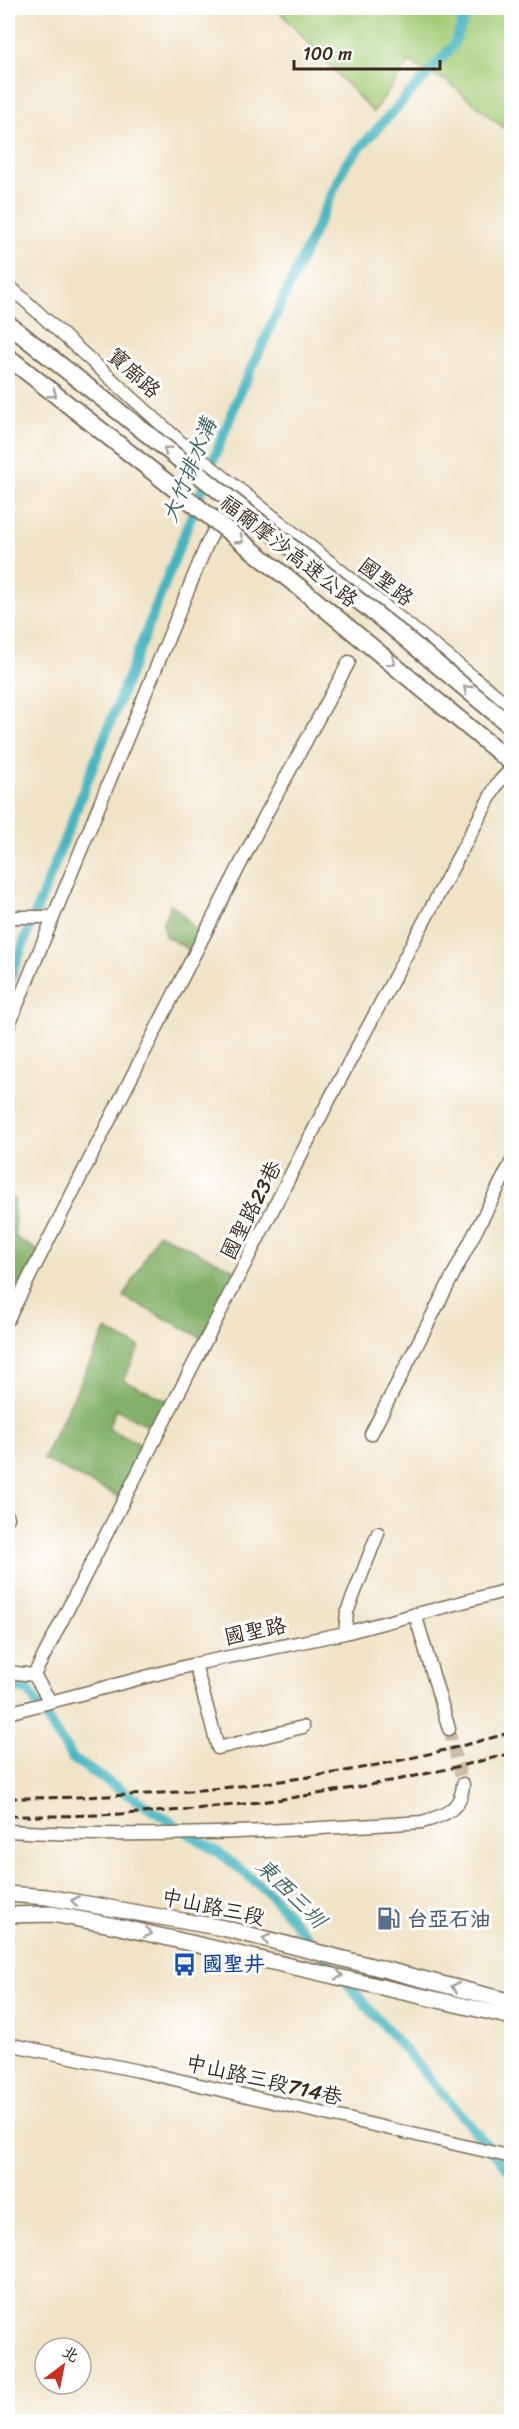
<svg xmlns="http://www.w3.org/2000/svg" width="519" height="2429" viewBox="0 0 519 2429" font-family="Sriracha,'LXGW WenKai TC',sans-serif">
<style>
.green{fill:#a4cc77;stroke:#707b4a;stroke-width:1.5}
.forest{fill:#83b068;stroke:#5f6d43;stroke-width:1.5}
.lines{fill:none;stroke-linecap:round;stroke-linejoin:round}
.canal{stroke:#46b5bf;stroke-width:10}
.minor-tunnel{stroke:#ccbea4;stroke-width:12;stroke-dasharray:12 6;stroke-linecap:butt}
.minor-casing{stroke:#7a6b59;stroke-width:15}
.major-casing{stroke:#7a6b59;stroke-width:18}
.minor{stroke:#fff;stroke-width:12}
.major{stroke:#fff;stroke-width:15}
.rail{stroke:#3b2a1e;stroke-width:3;stroke-dasharray:9 4.5;stroke-linecap:butt}
.highway-bridge-casing{stroke:#7a6b59;stroke-width:20;stroke-linecap:butt}
.highway-bridge{stroke:#fff;stroke-width:16}
.oneway{stroke:#a79f9a}
.labels{text-anchor:middle;dominant-baseline:central;stroke-width:6;stroke-linejoin:round;paint-order:stroke}
.street-label{font-size:21px;fill:#3b2a1e;stroke:#fff}
.service-label{font-size:21px;font-weight:bold;fill:#4e5e75;stroke:#fff;text-anchor:start}
.transit-label{font-size:21px;font-weight:bold;fill:#164399;stroke:#fff;text-anchor:start}
.water-label{font-size:22px;font-style:italic;fill:#3f625e;stroke:#fff}
</style>
<rect width="100%" height="100%" fill="#fff"/>
<filter id="ink" filterUnits="userSpaceOnUse"><feTurbulence type="fractalNoise" baseFrequency=".0167" numOctaves="2"/><feDisplacementMap in="SourceGraphic" scale="12" xChannelSelector="R" yChannelSelector="G"/><feConvolveMatrix kernelMatrix="1 2 1 2 8 2 1 2 1" color-interpolation-filters="sRGB"/></filter>
<filter id="wash" filterUnits="userSpaceOnUse"><feTurbulence type="fractalNoise" baseFrequency=".008" numOctaves="4" result="noise"/><feDisplacementMap in="SourceGraphic" scale="24" xChannelSelector="R" yChannelSelector="G"/><feGaussianBlur stdDeviation="1.35" result="paint"/><feColorMatrix in="noise" values="0 0 0 0 0 0 0 0 0 0 0 0 0 0 0 0 0 1.4 0 .05"/><feComposite in="paint" operator="in"/></filter>
<g filter="url(#wash)">
<rect width="100%" height="100%" fill="#f0e3c6"/>
<path class="green" d="M276,8H511V134L448,82L409,62L373,112Z"/>
<path class="forest" d="M171,904C183,912 191,926 202,936L193,952L165,936L163,921Z
M8,1194L14,1199L15,1237L40,1252L22,1288L8,1279Z
M158,1233L235,1270L206,1340L124,1297Z
M106,1330L140,1347L123,1380L173,1403L159,1431L116,1409L108,1428L150,1449L124,1500L43,1459Z"/>
<g class="lines">
<path class="canal" d="M8,983L239,395L346,163L453,46L469,8
M8,1687L28,1690L73,1759L225,1857L269,1893L512,2174"/>
</g>
</g>
<g filter="url(#ink)">
<g class="lines">
<path class="minor-tunnel" d="M449,1729L463,1784"/>
<defs>
<path id="minor" d="M8,285L185,446L512,708
M8,917H53
M8,1027L207,544L233,494
M8,1319L265,816L349,662
M371,1434L512,1161
M8,1517V1518
M415,1614L449,1729
M345,1633L347,1612L378,1533
M195,1664L218,1748L303,1727
M8,1672L34,1675L50,1701
M34,1675L326,1106L497,784L512,768
M8,1713L195,1664L345,1633L512,1589
M8,1831C146,1839 283,1831 422,1822C444,1816 462,1809 463,1784
M8,2044L139,2071L512,2157"/>
<path id="major" d="M8,1894L47,1897L223,1928L512,2002
M8,1915L52,1914L116,1926L512,2017"/>
</defs>
<use href="#minor" class="minor-casing"/>
<use href="#major" class="major-casing"/>
<use href="#minor" class="minor"/>
<use href="#major" class="major"/>
<path class="rail" d="M8,1798C181,1798 345,1781 512,1732
M8,1816C178,1818 346,1797 512,1753"/>
<defs>
<path id="highway-bridge" d="M8,324L397,631L512,727
M8,357L304,591L512,763"/>
</defs>
<use href="#highway-bridge" class="highway-bridge-casing"/>
<use href="#highway-bridge" class="highway-bridge"/>
</g>
<defs><path id="oneway-chevron" d="M-2-3.5L2.5 0L-2 3.5" fill="none" stroke-width="1.6" stroke-linecap="round" stroke-linejoin="round" transform="scale(1.5)"/></defs>
<g class="oneway">
<use href="#oneway-chevron" transform="translate(53 394) rotate(38)"/>
<use href="#oneway-chevron" transform="translate(167 450) rotate(-142)"/>
<use href="#oneway-chevron" transform="translate(240 540) rotate(38)"/>
<use href="#oneway-chevron" transform="translate(392 662) rotate(39)"/>
<use href="#oneway-chevron" transform="translate(467 689) rotate(-141)"/>
<use href="#oneway-chevron" transform="translate(75 1901) rotate(-170)"/>
<use href="#oneway-chevron" transform="translate(148 1933) rotate(13)"/>
<use href="#oneway-chevron" transform="translate(266 1939) rotate(-166)"/>
<use href="#oneway-chevron" transform="translate(339 1975) rotate(13)"/>
<use href="#oneway-chevron" transform="translate(455 1987) rotate(-166)"/>
</g>
</g>
<defs>
<symbol id="fuel-bare" viewBox="-9 -9 18 18"><path d="M-5.5-6h7V0h2V4h1.3V-2.5L3-4.5l.8-.8L6-3V5H2.5V1h-1V6h-7ZM-4.2-4.7v3.2H.2V-4.7Z" fill="#5c6f8a" stroke="#fff" stroke-width="2.5" paint-order="stroke"/></symbol>
<symbol id="bus-bare" viewBox="-9 -9 18 18"><path d="M-5-6H5V4H4V6H2V4H-2V6H-4V4H-5ZM-3.5-4V0h7V-4ZM-3.5 1.2v1.5H-2V1.2ZM2 1.2v1.5H3.5V1.2Z" fill="#1a4fb4" stroke="#fff" stroke-width="2.5" paint-order="stroke"/></symbol>
</defs>
<g fill-rule="evenodd">
<use href="#fuel-bare" x="372" y="1902" width="33" height="33"/>
<use href="#bus-bare" x="168" y="1948" width="33" height="33"/>
</g>
<g class="labels">
<g class="street-label">
<text transform="translate(134 373) rotate(42)">寶廍路</text>
<text transform="translate(289 551) rotate(38)">福爾摩沙高速公路</text>
<text transform="translate(386 582) rotate(38)">國聖路</text>
<text transform="translate(251 1210) rotate(-63)">國聖路23巷</text>
<text transform="translate(255 1631) rotate(-12)">國聖路</text>
<text transform="translate(213 1907) rotate(12)">中山路三段</text>
<text transform="translate(264 2080) rotate(13)">中山路三段714巷</text>
</g>
<g class="service-label">
<text x="407" y="1919">台亞石油</text>
</g>
<g class="transit-label">
<text x="202" y="1964">國聖井</text>
</g>
<g class="water-label">
<text transform="translate(189 470) rotate(-68)">大竹排水溝</text>
<text transform="translate(291 1893) rotate(45)">東西三圳</text>
</g>
</g>
<rect width="519" height="2429" fill="none" stroke="#fff" stroke-width="30"/>
<g transform="translate(63 2366) rotate(32)"><circle r="28" fill="#ffffff" stroke="#b1aaa5" stroke-width="1.5"/>
<path d="M0-4.5L10 22L0 15L-10 22Z" fill="#c8321e"/>
<text y="-9" font-size="16" font-weight="bold" text-anchor="middle" fill="#3b2a1e">北</text>
</g>
<path d="M294 60v9h146v-9" fill="none" stroke="#3b2a1e" stroke-width="3"/>
<text x="303" y="60" font-size="18" fill="#3b2a1e" stroke="#ffffff" stroke-width="4.5" paint-order="stroke">100 m</text>
</svg>
